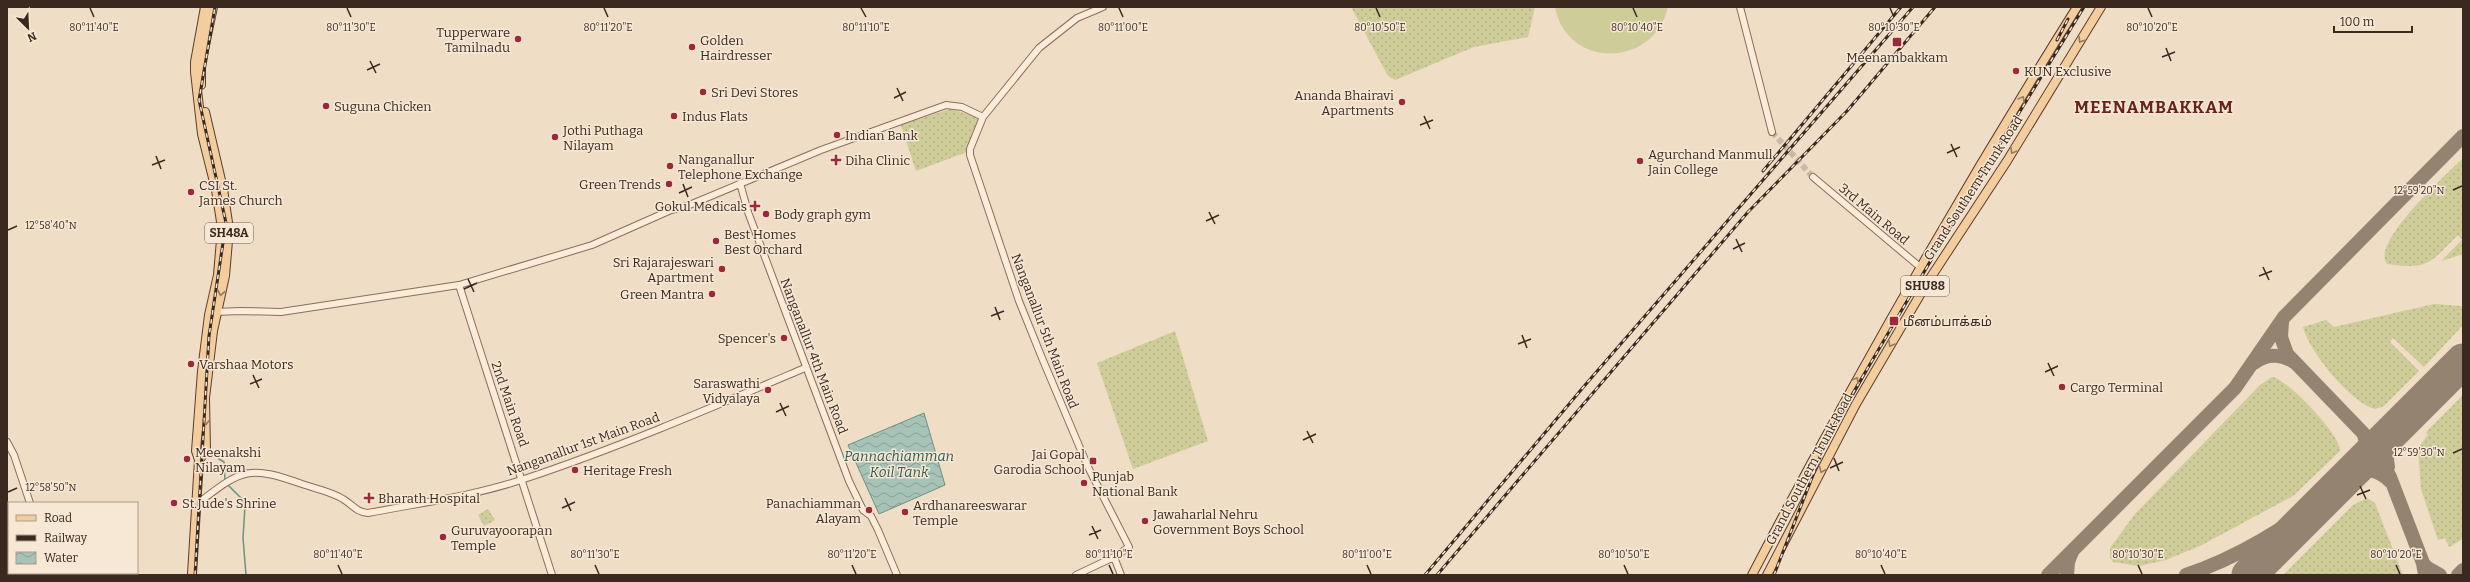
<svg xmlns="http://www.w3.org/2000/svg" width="2470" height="582" viewBox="0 0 2470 582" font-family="Bitter,'Noto Sans Tamil',serif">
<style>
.grass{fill:url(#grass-dots)}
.garden{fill:#cecd99}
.water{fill:url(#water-waves);stroke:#6d9184}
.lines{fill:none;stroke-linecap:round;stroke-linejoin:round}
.stream{stroke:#6d9184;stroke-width:1.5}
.taxiway{stroke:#958372;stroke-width:14}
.runway{stroke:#958372;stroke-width:35}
.minor-tunnel{stroke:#cbb9a4;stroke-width:6;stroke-dasharray:6 3;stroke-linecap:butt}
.minor-casing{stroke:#8b6e5b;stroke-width:8}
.major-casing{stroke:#593d2f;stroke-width:10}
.minor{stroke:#faecd9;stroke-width:6}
.major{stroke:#f3cd9d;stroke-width:8}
.rail-casing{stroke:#3b291f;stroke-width:3}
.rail{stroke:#f6e8d5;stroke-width:1.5;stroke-dasharray:4.5;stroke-linecap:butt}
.oneway{stroke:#977b5e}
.ticks{fill:none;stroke:#3b291f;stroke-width:1.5}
.poi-dot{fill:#9b2939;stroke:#f6e8d5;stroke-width:1.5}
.labels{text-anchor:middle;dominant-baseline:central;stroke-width:3;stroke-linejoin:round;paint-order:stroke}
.shield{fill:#f6e8d5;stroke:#736256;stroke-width:1}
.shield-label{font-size:12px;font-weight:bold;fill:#3b291f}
.poi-label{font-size:13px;fill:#3b291f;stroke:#f6e8d5;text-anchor:start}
.street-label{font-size:13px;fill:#3b291f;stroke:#f6e8d5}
.water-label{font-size:14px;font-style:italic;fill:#2e5b52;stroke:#f6e8d5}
.district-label{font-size:17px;font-weight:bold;letter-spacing:1px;fill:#68231d;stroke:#f6e8d5}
.ticks-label{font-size:10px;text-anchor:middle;fill:#3b291f;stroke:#f6e8d5;stroke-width:3;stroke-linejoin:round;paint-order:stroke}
</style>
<defs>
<pattern id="grass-dots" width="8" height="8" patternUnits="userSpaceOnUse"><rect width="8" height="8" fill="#cecd99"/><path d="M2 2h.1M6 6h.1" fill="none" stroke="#b2b083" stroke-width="1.8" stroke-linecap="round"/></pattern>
<pattern id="water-waves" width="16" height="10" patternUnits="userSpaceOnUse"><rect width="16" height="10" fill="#a7c3b7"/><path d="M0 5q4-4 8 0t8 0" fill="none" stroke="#899e94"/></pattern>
</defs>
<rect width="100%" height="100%" fill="#efddc5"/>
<path class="grass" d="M1351,7H1535L1528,37L1474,47L1395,80L1388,76Z
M950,109L982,118L967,152L916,171L901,125Z
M2463,158V254L2441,261L2462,240L2458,235C2429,263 2430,270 2387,264C2370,243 2447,174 2463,158Z
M2434,304L2461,306L2463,308V325L2424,367L2393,338L2390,342L2419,371L2384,406L2375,409C2350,402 2309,351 2303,327L2326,320L2334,327Z
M1175,331L1208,441L1133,469L1097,363Z
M2272,377C2287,378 2343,438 2340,451L2293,496L2200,546L2166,560L2139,566L2113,562L2110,557V548L2135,514L2260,385Z
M2463,395V539L2449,547L2445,538L2438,540L2421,489L2418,448L2428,435L2426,432Z
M2367,498L2375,503L2378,511L2403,575H2283L2353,505Z
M488,509L495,520L484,526L478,515Z"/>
<path class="garden" d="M1555,7H1668C1654,68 1567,70 1555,7Z"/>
<path class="water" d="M924,413L945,485L879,514L848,445Z"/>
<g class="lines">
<path class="stream" d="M219,459L224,462L225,481
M227,484L242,499L245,506L243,538L246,575"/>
<path class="taxiway" d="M2282,322L2281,337L2287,354L2363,433L2375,449L2390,477L2423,563L2425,575
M2254,363C2267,353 2281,354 2294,362
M2363,462L2367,446L2364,435
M2388,467L2386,452L2394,431
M2348,476C2365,468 2376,468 2390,481
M2423,563L2426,567L2440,575
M2048,575L2235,388L2284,317L2463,136
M2067,575L2068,562L2072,552
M2186,575C2240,557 2286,527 2331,494
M2458,575L2463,570"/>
<path class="runway" d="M2249,575L2463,361"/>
<path class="minor-tunnel" d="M1772,132L1813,177"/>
<defs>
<path id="minor" d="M1740,7L1772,132
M1813,177L1920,267
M740,183L748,212L849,481L863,510L871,516L878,530L897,575
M459,285L552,575
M214,312L241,311L281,312L459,285L592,245L671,210L687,206L821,150L946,105L962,107L983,117
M7,442L14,455L30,503
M197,504C243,468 249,465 305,485C317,489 332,492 343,499C353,505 356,512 368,513C420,503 474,496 524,479C620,447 713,407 805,368
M1114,557L1121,575
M1076,575L1114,557L1129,547L1088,467L1042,358L1019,301L970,155V149L983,117L1039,48L1077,18L1103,7"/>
<path id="major" d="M201,85V64L213,7
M199,460L206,451L205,398L213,331L225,276L229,229L223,189L205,112
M7,548H9
M7,565L9,566
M28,573L34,575
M76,573L81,575
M192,574L199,460L196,451L202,371L209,315L218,275L222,228L216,190L202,134L195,72V62L205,7
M1752,575C1853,381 1961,192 2077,7
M1767,575L1856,404L1927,283L2007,161L2101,7"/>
</defs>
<use href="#minor" class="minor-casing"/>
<use href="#major" class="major-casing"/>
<use href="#minor" class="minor"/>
<use href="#major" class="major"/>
<defs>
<path id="rail" d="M2057,40L2068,19
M1763,171L1901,7
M7,549L9,550
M65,573L70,575
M195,575L209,336L226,223L199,100L215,7
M1425,575L1586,384L1913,7
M1437,575L1748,212L1847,111L1935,7
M1774,575L1829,434L1984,170L2084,7"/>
</defs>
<use href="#rail" class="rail-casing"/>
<use href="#rail" class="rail"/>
</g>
<defs><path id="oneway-chevron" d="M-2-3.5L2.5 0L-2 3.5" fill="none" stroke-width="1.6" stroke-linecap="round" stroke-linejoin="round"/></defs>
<g class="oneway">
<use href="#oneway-chevron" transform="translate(2081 40) rotate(122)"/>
<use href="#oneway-chevron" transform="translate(2022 99) rotate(-59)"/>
<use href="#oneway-chevron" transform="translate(2013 151) rotate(121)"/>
<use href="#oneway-chevron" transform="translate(221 293) rotate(101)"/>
<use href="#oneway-chevron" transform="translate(1891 344) rotate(120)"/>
<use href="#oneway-chevron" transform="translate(1856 380) rotate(-60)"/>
<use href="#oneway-chevron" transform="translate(206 422) rotate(91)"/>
<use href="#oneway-chevron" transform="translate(1822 470) rotate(117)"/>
</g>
<path class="ticks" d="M90,8L94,17M347,8L351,17M604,8L608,17M861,8L866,17M1119,8L1123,17M1376,8L1380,17M1633,8L1637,17M1890,8L1894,17M2148,8L2152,17M2166,48L2171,61M2162,57L2175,52M370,61L376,73M367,70L380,64M897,88L903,101M894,98L906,92M1424,116L1430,129M1420,125L1433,120M1951,144L1957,157M1947,153L1960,147M156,156L161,169M152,165L165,160M683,184L688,197M2453,190L2462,186M679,193L692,187M1209,212L1215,224M1206,221L1219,215M8,230L17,226M1736,239L1742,252M1733,249L1745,243M2263,267L2269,280M2259,276L2272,271M468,279L474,292M464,289L477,283M995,307L1000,320M991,316L1004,311M1522,335L1527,348M1518,344L1531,339M2048,363L2054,376M2045,372L2058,366M253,375L259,388M250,384L262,379M780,403L786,416M776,412L789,406M1307,431L1313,443M1303,440L1316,434M2453,453L2462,449M1834,458L1839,471M1830,468L1843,462M2360,486L2366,499M8,492L17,488M2357,495L2370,490M565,498L571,511M562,508L575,502M1092,526L1098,539M1089,535L1101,530M338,565L342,574M595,565L599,574M852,565L856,574M1109,565L1113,574M1367,565L1371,574M1624,565L1628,574M1881,565L1885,574M2138,565L2142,574M2396,565L2400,574"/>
<g class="poi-dot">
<circle cx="518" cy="39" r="4"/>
<rect x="1892" y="37" width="10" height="10" rx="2"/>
<circle cx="692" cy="47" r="4"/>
<circle cx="2016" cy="71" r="4"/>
<circle cx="703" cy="92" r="4"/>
<circle cx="1402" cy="102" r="4"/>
<circle cx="326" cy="106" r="4"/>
<circle cx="674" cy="116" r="4"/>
<circle cx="837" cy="135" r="4"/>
<circle cx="555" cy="137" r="4"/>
<path d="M834 154h4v4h4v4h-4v4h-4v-4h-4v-4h4z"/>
<circle cx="1640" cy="161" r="4"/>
<circle cx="670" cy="166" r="4"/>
<circle cx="669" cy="184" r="4"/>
<circle cx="191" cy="192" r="4"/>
<path d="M753 200h4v4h4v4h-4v4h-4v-4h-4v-4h4z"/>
<circle cx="766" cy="214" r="4"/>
<circle cx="716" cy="241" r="4"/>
<circle cx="722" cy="269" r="4"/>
<circle cx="712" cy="294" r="4"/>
<rect x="1889" y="316" width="10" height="10" rx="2"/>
<circle cx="784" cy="338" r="4"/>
<circle cx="191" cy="364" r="4"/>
<circle cx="2062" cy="387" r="4"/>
<circle cx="768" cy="390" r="4"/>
<circle cx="187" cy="459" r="4"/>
<rect x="1089" y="457" width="8" height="8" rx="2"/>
<circle cx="575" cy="470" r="4"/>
<circle cx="1084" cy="483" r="4"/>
<path d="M367 492h4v4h4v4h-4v4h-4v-4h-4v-4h4z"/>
<circle cx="174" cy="503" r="4"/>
<circle cx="869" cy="510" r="4"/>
<circle cx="905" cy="512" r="4"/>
<circle cx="1145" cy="521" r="4"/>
<circle cx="443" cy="537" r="4"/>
</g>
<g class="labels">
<g class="shield">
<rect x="205" y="223" width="48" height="20" rx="3"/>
<rect x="1901" y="276" width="48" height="20" rx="3"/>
</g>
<g class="shield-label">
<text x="229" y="233">SH48A</text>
<text x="1925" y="286">SHU88</text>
</g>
<g class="poi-label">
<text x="510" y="32" text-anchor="end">Tupperware<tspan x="510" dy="15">Tamilnadu</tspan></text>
<text x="700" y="40">Golden<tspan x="700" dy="15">Hairdresser</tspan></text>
<text x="1897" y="57" text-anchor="middle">Meenambakkam</text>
<text x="2024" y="71">KUN Exclusive</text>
<text x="711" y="92">Sri Devi Stores</text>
<text x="1394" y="95" text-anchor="end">Ananda Bhairavi<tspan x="1394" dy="15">Apartments</tspan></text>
<text x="334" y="106">Suguna Chicken</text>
<text x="682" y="116">Indus Flats</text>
<text x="563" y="130">Jothi Puthaga<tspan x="563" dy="15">Nilayam</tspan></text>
<text x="845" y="135">Indian Bank</text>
<text x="1648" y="154">Agurchand Manmull<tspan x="1648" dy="15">Jain College</tspan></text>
<text x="678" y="159">Nanganallur<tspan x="678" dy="15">Telephone Exchange</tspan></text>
<text x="845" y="160">Diha Clinic</text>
<text x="661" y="184" text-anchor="end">Green Trends</text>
<text x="199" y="185">CSI St.<tspan x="199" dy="15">James Church</tspan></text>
<text x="747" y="206" text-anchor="end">Gokul Medicals</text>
<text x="774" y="214">Body graph gym</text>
<text x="724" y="234">Best Homes<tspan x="724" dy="15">Best Orchard</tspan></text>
<text x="714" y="262" text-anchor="end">Sri Rajarajeswari<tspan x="714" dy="15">Apartment</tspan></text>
<text x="704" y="294" text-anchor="end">Green Mantra</text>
<text x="1903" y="321">மீனம்பாக்கம்</text>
<text x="776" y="338" text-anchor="end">Spencer's</text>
<text x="199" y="364">Varshaa Motors</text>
<text x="760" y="383" text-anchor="end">Saraswathi<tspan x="760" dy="15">Vidyalaya</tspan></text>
<text x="2070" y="387">Cargo Terminal</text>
<text x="195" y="452">Meenakshi<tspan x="195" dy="15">Nilayam</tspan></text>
<text x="1085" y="454" text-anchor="end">Jai Gopal<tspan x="1085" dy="15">Garodia School</tspan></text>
<text x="583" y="470">Heritage Fresh</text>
<text x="1092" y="476">Punjab<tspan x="1092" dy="15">National Bank</tspan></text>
<text x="378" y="498">Bharath Hospital</text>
<text x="182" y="503">St.Jude's Shrine</text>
<text x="861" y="503" text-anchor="end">Panachiamman<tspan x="861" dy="15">Alayam</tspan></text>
<text x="913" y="505">Ardhanareeswarar<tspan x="913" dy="15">Temple</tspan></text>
<text x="1153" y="514">Jawaharlal Nehru<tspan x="1153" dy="15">Government Boys School</tspan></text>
<text x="451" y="530">Guruvayoorapan<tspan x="451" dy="15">Temple</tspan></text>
</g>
<g class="street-label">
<text transform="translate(1973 188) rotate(-57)">Grand Southern Trunk Road</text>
<text transform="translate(1874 214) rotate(40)">3rd Main Road</text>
<text transform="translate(1045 331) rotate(69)">Nanganallur 5th Main Road</text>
<text transform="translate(814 356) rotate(69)">Nanganallur 4th Main Road</text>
<text transform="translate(510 404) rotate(71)">2nd Main Road</text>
<text transform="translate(583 444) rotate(-20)">Nanganallur 1st Main Road</text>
<text transform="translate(1809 469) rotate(-62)">Grand Southern Trunk Road</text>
</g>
<g class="water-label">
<text x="899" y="456">Pannachiamman<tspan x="899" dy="16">Koil Tank</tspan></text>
</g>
<g class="district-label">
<text x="2154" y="107">MEENAMBAKKAM</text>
</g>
</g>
<g class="ticks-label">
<text x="94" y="31">80°11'40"E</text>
<text x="351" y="31">80°11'30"E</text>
<text x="608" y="31">80°11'20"E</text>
<text x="866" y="31">80°11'10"E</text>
<text x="1123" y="31">80°11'00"E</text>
<text x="1380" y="31">80°10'50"E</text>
<text x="1637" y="31">80°10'40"E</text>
<text x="2152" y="31">80°10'20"E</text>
<text x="1894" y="31">80°10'30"E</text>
<text x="2419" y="194">12°59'20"N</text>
<text x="51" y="229">12°58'40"N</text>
<text x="2419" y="456">12°59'30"N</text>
<text x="51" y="491">12°58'50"N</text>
<text x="338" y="558">80°11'40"E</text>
<text x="595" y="558">80°11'30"E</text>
<text x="852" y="558">80°11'20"E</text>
<text x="1109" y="558">80°11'10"E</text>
<text x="1367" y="558">80°11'00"E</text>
<text x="1624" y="558">80°10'50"E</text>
<text x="1881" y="558">80°10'40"E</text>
<text x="2138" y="558">80°10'30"E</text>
<text x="2396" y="558">80°10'20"E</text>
</g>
<rect width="2470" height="582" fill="none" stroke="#3b291f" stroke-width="16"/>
<rect x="8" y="502" width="130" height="72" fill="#f6e8d5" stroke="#ab9c8c"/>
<rect x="16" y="515" width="20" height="6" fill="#f3cd9d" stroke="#ab9c8c"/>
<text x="44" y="522" font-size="12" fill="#3b291f">Road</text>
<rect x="16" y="535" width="20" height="6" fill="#3b291f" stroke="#ab9c8c"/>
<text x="44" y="542" font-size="12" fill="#3b291f">Railway</text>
<rect x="16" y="552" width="20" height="12" fill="url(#water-waves)" stroke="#ab9c8c"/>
<text x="44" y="562" font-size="12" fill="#3b291f">Water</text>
<g transform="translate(28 28) rotate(156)" stroke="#f6e8d5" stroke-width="3" paint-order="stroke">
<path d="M0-3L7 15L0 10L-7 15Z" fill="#3b291f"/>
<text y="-6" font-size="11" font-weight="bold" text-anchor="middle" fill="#3b291f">N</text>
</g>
<path d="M2334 26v6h78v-6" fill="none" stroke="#3b291f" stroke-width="2"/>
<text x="2340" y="26" font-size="12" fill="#3b291f" stroke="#f6e8d5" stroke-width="3" paint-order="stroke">100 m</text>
</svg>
